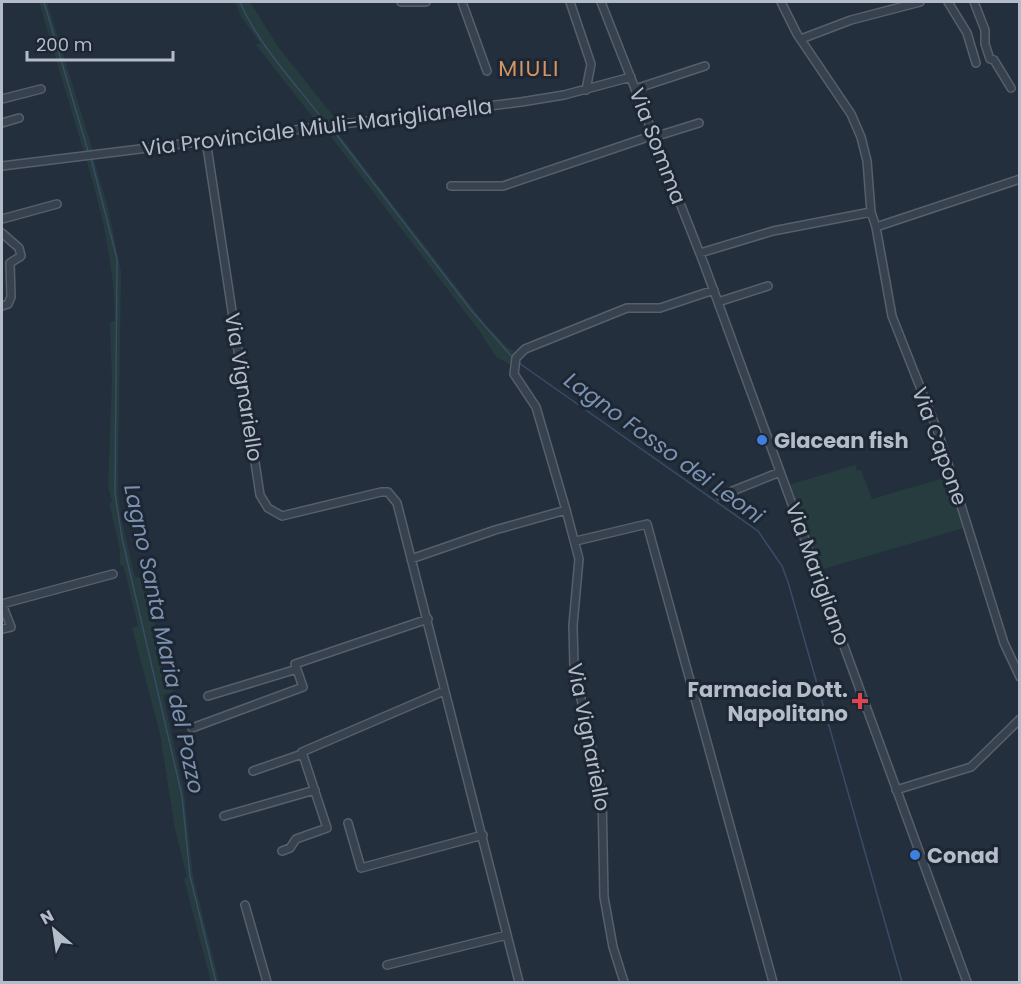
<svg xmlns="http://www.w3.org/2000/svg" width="1021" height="984" viewBox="0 0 1021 984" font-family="Poppins,sans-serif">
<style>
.green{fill:#263c3f}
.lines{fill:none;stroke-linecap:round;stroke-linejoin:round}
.stream{stroke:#394c67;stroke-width:1.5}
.minor-casing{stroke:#565f6c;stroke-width:10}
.minor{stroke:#38414e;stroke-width:7}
.shop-dot{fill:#3f7fe0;stroke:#1d2633;stroke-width:2}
.health-dot{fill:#e0444e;stroke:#1d2633;stroke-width:2}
.labels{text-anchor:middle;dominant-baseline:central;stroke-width:6;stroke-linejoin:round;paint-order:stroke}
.street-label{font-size:21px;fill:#b4bcc9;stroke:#1d2633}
.poi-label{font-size:21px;font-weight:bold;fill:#b4bcc9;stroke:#1d2633;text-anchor:start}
.neighbourhood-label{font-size:22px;letter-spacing:1.5px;fill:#d59563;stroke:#1d2633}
.water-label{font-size:22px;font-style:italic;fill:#7c92b1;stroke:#1d2633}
</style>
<rect width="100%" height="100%" fill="#242f3e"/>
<path class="green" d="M39,2H47L93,151L84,153Z
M235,2H250L279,48L338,122L318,124L256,45L260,43L242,18Z
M334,128L485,324L508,348L516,352L511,365L496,357L478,329L325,129Z
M86,159L94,160L108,208L121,272L118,487L120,513L135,577L142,578L173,692L163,695L184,792L193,876L219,982H211L184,879L187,877L175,829L160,734L132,628L138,626L124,567L120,564V549L109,503L112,502L108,487L112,380L110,322L115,321C114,265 102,211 86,159Z
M855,465L857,471L861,470L872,499L951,476L967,527L820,570L789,485Z"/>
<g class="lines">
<path class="stream" d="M44,2L88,151
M240,2C259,46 296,84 325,122
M332,129L471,310L512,357
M91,158L117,259L115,494L122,538L182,796L190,876L216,982
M519,363L758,531L782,566L788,582L902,982"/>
<defs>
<path id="minor" d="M401,2H426
M462,2L487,71
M570,2L591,64L586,90
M601,2L704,264L967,982
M781,2L797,34L851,114L861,137L867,161L871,212L876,227L892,316L939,435L1004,643L1020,677
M948,2L967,33L976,63
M974,2L985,30V44L990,59L994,60L1011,88
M801,39L851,20L920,2
M635,89L705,66
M2,99L41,89
M2,123L19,118
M654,137L699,123
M206,140L260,495L268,508L282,516L381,492H388L397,503L519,982
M2,166L521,102L564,95L631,77
M451,186H503L654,135
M2,219L57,204
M876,227L1020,179
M2,233L19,248L21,256L10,263L11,297L8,304L2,306
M700,253L773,231L871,212
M718,302L768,286
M720,496L780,472
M566,510L536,407L514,374L516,358L525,349L627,308H660L714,290
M576,541L647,524L773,982
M411,559L495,530L566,510L579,559L573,625L574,667L602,794L604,897L613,947L624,982
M2,604L113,574
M2,629L11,627L2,604
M208,696L297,669
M192,728L303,687L295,664L428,619
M253,771L302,754
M896,790L971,767L1020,719
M224,816L315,790
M348,823L361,868L483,835
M282,851L290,848L296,839L327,828L302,752L444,691
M245,905L267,982
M387,965L507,935"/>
</defs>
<use href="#minor" class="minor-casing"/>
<use href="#minor" class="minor"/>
</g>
<g class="shop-dot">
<circle cx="762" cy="440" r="6"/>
<circle cx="915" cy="855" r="6"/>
</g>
<path class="health-dot" d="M857 692h6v6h6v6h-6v6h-6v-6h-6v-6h6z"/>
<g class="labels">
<g class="street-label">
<text transform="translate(317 127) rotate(-7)">Via Provinciale Miuli-Mariglianella</text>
<text transform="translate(658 146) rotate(69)">Via Somma</text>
<text transform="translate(244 387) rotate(81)">Via Vignariello</text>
<text transform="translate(940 446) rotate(70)">Via Capone</text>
<text transform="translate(818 574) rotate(70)">Via Marigliano</text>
<text transform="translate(589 737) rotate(79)">Via Vignariello</text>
</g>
<g class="poi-label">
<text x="774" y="440">Glacean fish</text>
<text x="848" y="689" text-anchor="end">Farmacia Dott.<tspan x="848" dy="24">Napolitano</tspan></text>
<text x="927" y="855">Conad</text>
</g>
<g class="neighbourhood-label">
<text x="529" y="68">MIULI</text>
</g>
<g class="water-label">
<text transform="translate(664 448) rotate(36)">Lagno Fosso dei Leoni</text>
<text transform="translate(164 639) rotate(78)">Lagno Santa Maria del Pozzo</text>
</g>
</g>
<rect width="1021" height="984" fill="none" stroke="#b4bcc9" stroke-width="6"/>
<g transform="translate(54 930) rotate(331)" stroke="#1d2633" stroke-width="4.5" paint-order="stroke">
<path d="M0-4.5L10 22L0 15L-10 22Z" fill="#b4bcc9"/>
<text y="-9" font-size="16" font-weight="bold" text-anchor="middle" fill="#b4bcc9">N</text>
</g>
<path d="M27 51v9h146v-9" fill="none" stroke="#b4bcc9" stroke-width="3"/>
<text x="36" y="51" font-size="18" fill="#b4bcc9" stroke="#1d2633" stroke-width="4.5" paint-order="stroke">200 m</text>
</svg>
